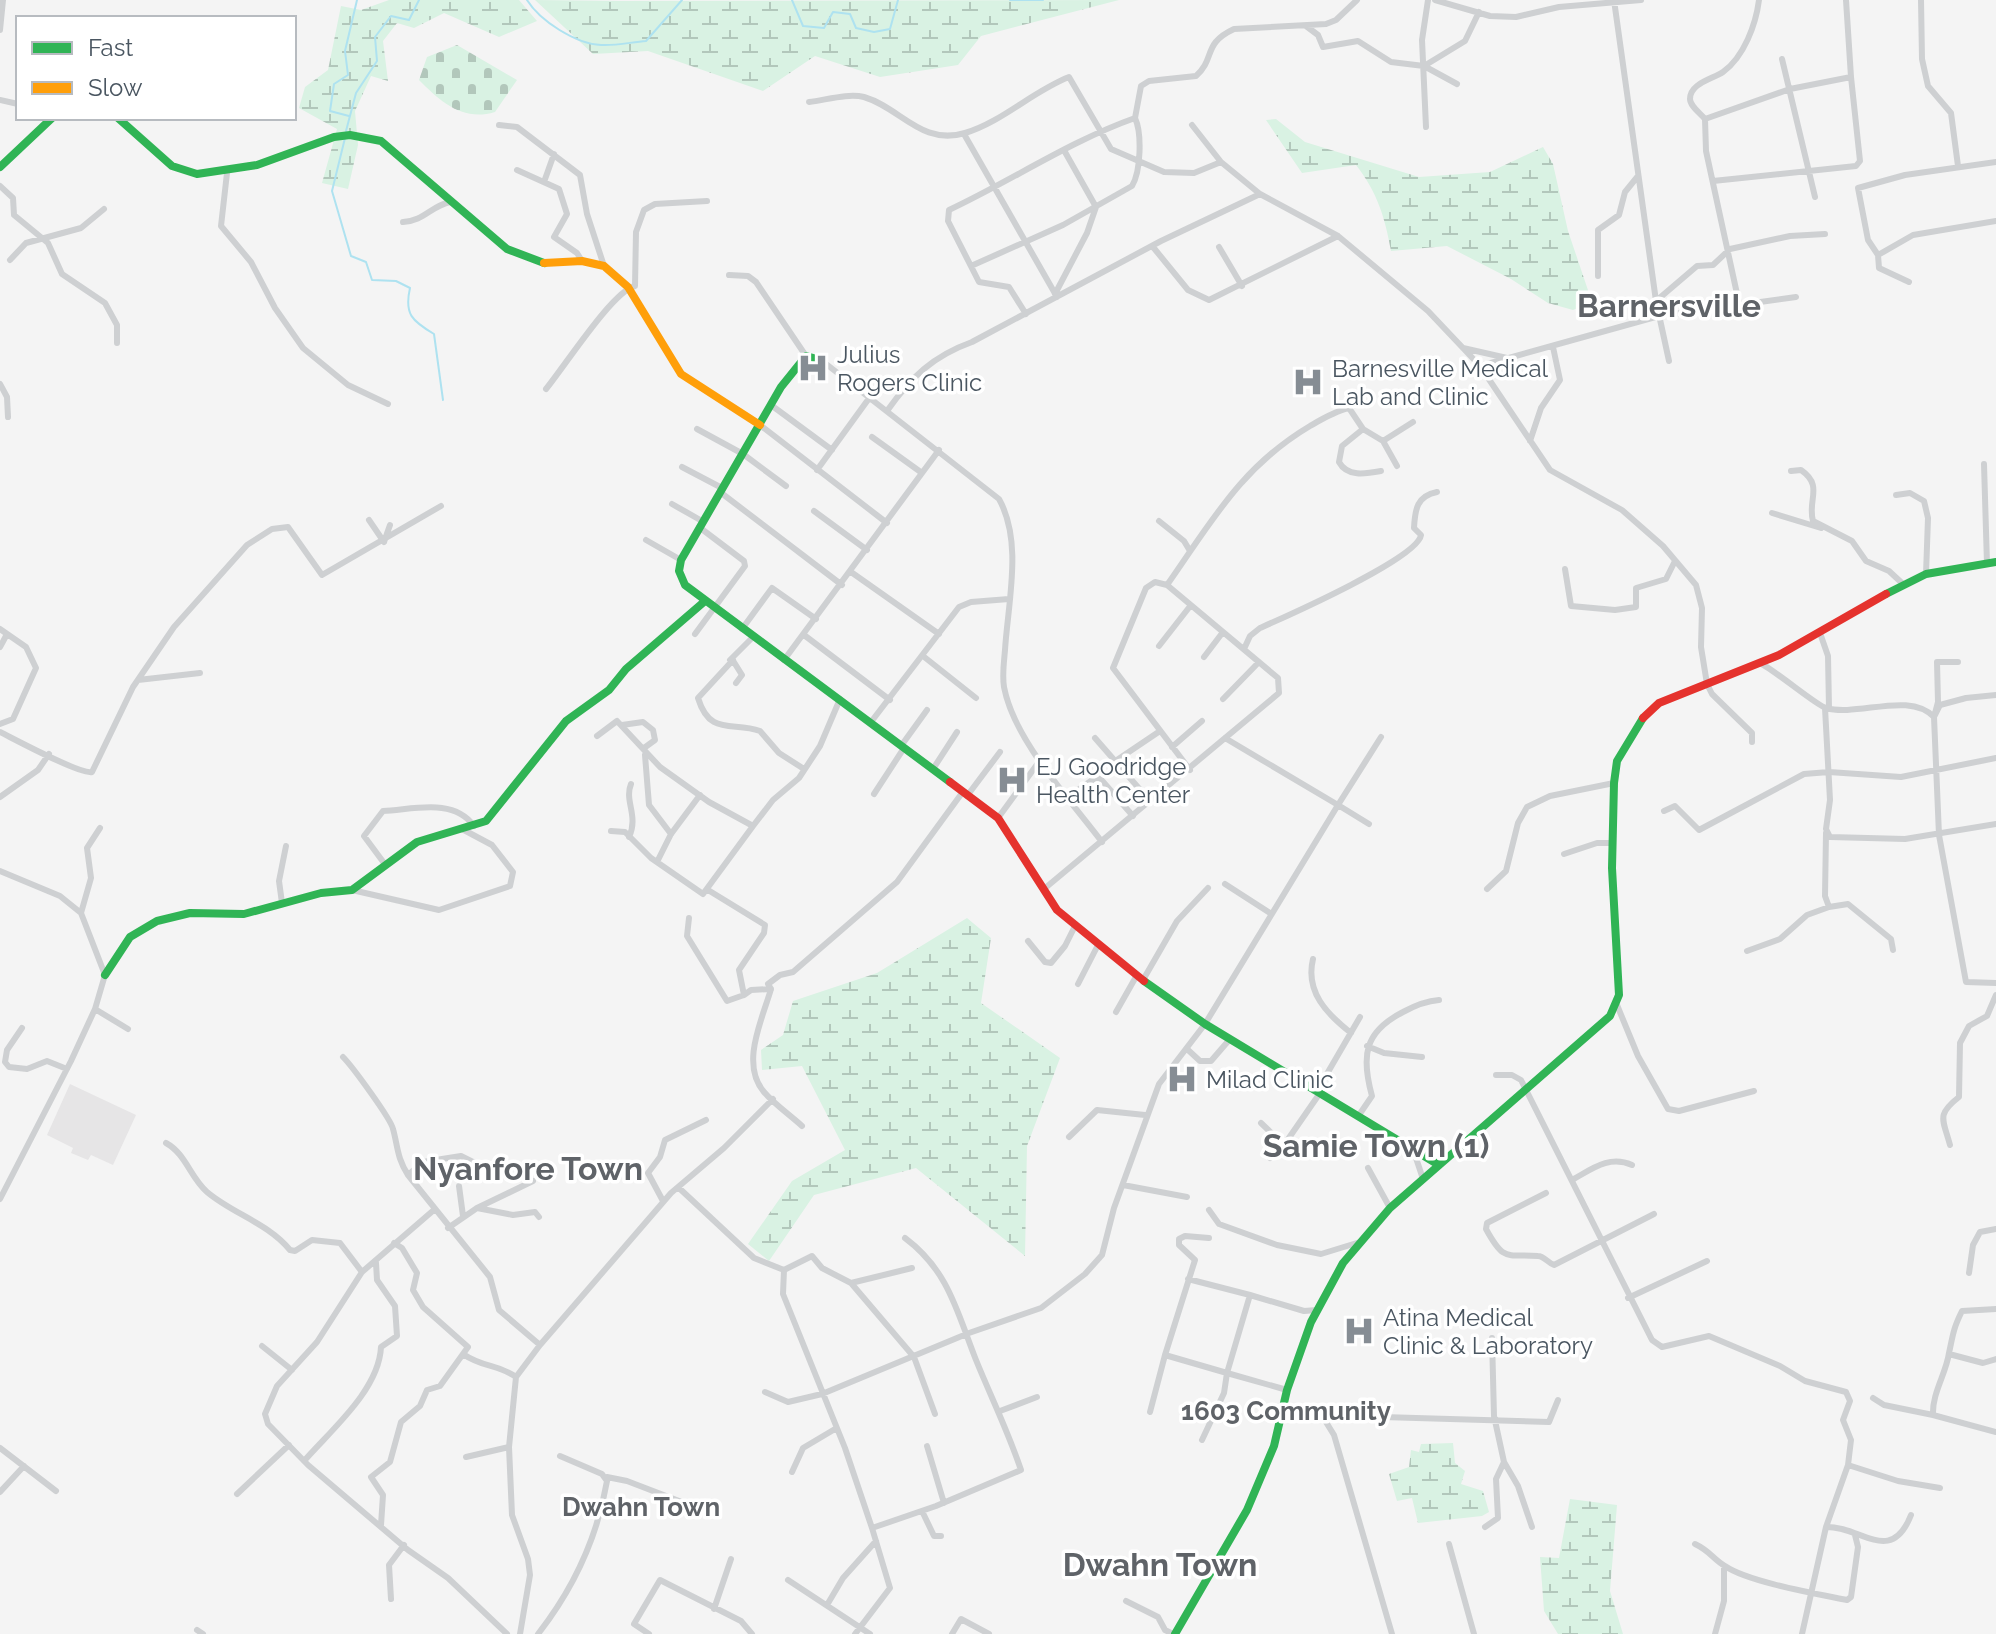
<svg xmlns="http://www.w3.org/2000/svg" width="1996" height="1634" viewBox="0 0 1996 1634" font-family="Raleway,sans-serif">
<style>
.education{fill:#e6e5e6}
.wetland{fill:url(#wetland-marsh)}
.cemetery{fill:url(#cemetery-stones)}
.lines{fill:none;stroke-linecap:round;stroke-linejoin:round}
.stream{stroke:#aee2f0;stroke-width:2}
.street{stroke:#ced0d2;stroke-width:6}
.fast{stroke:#30b455;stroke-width:8}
.slow{stroke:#ff9f0a;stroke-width:8}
.jam{stroke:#e5322d;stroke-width:8}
.labels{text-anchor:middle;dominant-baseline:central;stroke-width:7;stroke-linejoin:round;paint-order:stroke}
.poi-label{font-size:24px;fill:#4a5661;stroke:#fff;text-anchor:start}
.neighbourhood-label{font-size:26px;font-weight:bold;fill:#5f6368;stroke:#fff}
.district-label{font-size:32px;font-weight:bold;fill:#5f6368;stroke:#fff}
</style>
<defs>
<pattern id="wetland-marsh" width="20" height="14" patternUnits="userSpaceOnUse" patternTransform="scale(2)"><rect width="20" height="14" fill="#d9f2e3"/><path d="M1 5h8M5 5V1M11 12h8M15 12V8" fill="none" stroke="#b2c7bb"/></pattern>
<pattern id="cemetery-stones" width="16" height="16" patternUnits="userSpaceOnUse" patternTransform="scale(2)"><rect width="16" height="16" fill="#d9f2e3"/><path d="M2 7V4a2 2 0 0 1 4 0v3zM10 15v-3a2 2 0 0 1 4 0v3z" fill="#b2c7bb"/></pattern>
</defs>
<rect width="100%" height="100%" fill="#f4f4f4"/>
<path class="education" d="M70,1084L136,1115L113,1165L91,1155L88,1160L71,1153L73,1148L47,1135Z"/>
<path class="wetland" d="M389,0H519L537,21L499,37L444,13L414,28L397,23L383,41L388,81L371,76L355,111L358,145L348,189L322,183L337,129L299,108L305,87L328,70L341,6L361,10Z
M535,0L619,1L1119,0L981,36L958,65L880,77L815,56L763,91L648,51L593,54Z
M1276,119L1305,142L1419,177L1490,172L1543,147L1553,164L1568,231L1592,302L1573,310L1548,303L1511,279L1447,246L1391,251C1385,217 1377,192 1356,165L1302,173L1266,120Z
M967,918L991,938L981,1003L1060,1058L1027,1146L1025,1256L916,1168L814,1195L769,1261L748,1244L792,1181L845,1150L802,1066L762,1070L761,1050L783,1035L793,1001L877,973Z
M1453,1443L1455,1463L1465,1471L1461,1484L1483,1491L1489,1512L1482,1516L1418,1523L1412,1498L1397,1501L1389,1474L1409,1467L1411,1450L1419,1452L1421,1444Z
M1570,1499L1617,1505L1610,1591L1623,1634H1558L1544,1611L1540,1557L1559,1558Z"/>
<path class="cemetery" d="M457,45L517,80L495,112C462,122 440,101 419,80L427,57Z"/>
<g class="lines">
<path class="stream" d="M527,0C540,21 576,44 601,45C615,46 632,42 646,41L682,0
M792,0L803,26L824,28L833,12L850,14L856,28L874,32L890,29L898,0
M1010,0H1043
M349,116L330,111L334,84L348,75L345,51L357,0
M346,131L356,93L377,61L375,37L391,16L409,20L419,0
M345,138L332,191L351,256L366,262L372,280L396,281L410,288C404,314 412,321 434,334L443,400"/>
<path class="street" d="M1435,0L1490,16L1516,17L1559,7L1641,0
M1614,0L1656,301
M1921,0L1922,59L1928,86L1951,113L1958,166
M1306,26L1318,35L1323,47L1358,41L1391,62L1424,66L1457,84
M0,30L3,0
M1782,59L1815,197
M1424,66L1465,41L1479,12
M0,100L18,104
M809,102C826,100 848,93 864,97C901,108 921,146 965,133C1002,122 1033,91 1069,77L1111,149L1164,172L1194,173L1221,162
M1705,119C1700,113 1690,106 1690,99C1690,83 1713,79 1723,72C1744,57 1756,24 1759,0
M499,125L517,127L580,175L587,214L604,266
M1192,125L1221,162L1260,194L1338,236L1428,311L1480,366L1550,470L1622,510L1663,546L1696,585L1702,608L1701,647L1707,684L1712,694L1752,733V742
M1426,127L1422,40L1428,0
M964,134L1057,297
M517,170L559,189L567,214L554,237L577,253L582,261
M227,173L221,226L251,262L275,308L303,348L348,385L388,404
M1713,181L1856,166L1860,161L1851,77
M544,182L554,154
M0,186L13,198L14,215L48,243L62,274L105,303L117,325V343
M403,222C424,221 431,206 450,202
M1153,247L1188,290L1209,300L1338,236
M1219,247L1242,286
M1878,255L1868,240L1858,188L1905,175L1996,162
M10,260L26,243L81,228L104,209
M971,266L1063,225L1132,186C1141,171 1142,133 1135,118
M729,275L748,276L756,282L806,356
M1598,276V230L1619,215L1625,192L1638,176
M1909,282L1879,268L1878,255L1913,235L1996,221
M1055,294L1087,233L1096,207L1065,152
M1739,303L1706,151L1705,119L1790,89L1851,77L1846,0
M1026,314L1009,287L979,282L948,221L949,210C1011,181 1070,141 1135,118L1141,86L1149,81L1196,76C1216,58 1202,44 1234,29L1326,24L1336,20L1357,0
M1463,348L1507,358
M821,360L999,499C1023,542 1008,602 1005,650C1004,662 1002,675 1004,687C1014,740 1069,798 1102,842
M1669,361L1656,301L1697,266L1713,265L1730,249L1790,236L1825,234
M1480,366L1659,316L1796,297
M0,384L7,397L8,417
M546,389C567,363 613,291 635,286L636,232L644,210L655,204L707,201
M771,405L832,450
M887,411C911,377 933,356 972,342L1161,241L1260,194
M760,425L887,523
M697,429L743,454L786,486
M1363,429L1342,446L1339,462C1347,477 1365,474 1381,471
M872,437L922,473
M1383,441L1413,422
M1530,441L1541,408L1560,380L1553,347
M1984,464L1987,564
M682,467L722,488
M817,470L870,397
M1791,471L1801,470C1824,486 1807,500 1813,521L1852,541L1866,561L1889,571L1903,584
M720,492L842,585
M1896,495L1910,493L1924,501L1928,518L1926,574
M672,504L702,521
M814,511L867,550
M1772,513L1821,528
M369,520L384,542
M1159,521L1184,541L1190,551
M646,540L681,560
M384,542L390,525
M1565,569L1571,606L1615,610L1636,607V588L1666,579L1675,561
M851,572L939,634
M1167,585C1212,521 1241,467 1310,426C1322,419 1335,411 1349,408L1363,429L1383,441L1397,466
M0,629L26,647L36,668L13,719L0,724
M742,629L772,588L816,619
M1820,633L1828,656L1829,708
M695,634L745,566L744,561L699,527
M804,635L890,700
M1159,646L1191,605
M0,647L7,634
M1244,649L1250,636L1260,628C1287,616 1418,558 1421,535L1414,528C1415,509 1417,496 1437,492
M923,656L976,698
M1204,657L1223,632
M732,659L742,675L736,683
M730,660L753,637
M733,660L698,698C710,737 733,721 760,731L779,753L804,769
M784,660L939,450
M1760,663C1776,671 1817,706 1826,708C1858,717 1909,691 1934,717L1938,702L1937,662H1958
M138,680L200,673
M1996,695L1966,698L1940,705L1934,717L1939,835L1966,982L1996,983
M1223,699L1259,662
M1825,708L1830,800L1826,829L1830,837L1905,839L1996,824
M871,722L959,607L971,602L1009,599
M622,725L643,722L653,730L655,740L644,748
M0,732C16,740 81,775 92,772L133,687L174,627L247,545L272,529L288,527L322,575L441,506
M597,736L617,721L660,767L709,802L753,826L773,800L799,778L820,746L840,699
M1095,738L1150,801
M901,746L927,710
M1172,747L1202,721
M645,755L649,805L671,834
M1114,762L1160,731
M933,769L957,732
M874,794L904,748
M967,796L1000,752
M0,797L38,770L49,754
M1068,797L1098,776L1133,816
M1664,811L1675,806L1699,830L1804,774L1829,772L1901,777L1996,758
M998,818L1041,759
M1369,824L1338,805L1381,737
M611,831L625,832L651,858L703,894L753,826
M1826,833L1825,896L1829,907L1848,904L1891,939L1893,950
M629,837C639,816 624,801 631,784
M1564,854L1597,843H1612
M657,862L671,834L700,795
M384,863L364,836L383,811C412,810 453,797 474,826
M0,871L60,896L81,913L105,975L95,1009L71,1061L0,1199
M1225,884L1270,913
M1044,889L1279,693L1278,678L1167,585L1155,582L1146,588L1113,668L1190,770
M1487,889L1506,871L1518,823L1527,807L1550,796L1614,783
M352,890L439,910L510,886L513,872L492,845L462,829
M282,903L279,881L286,846
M81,913L91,878L87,848L100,828
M689,918L687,936L727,1001L744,995L739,970L764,933L765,925L708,890
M1028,941L1045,962L1051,963L1065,946L1075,926
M1747,951L1780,939L1807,915L1829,907
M1313,959C1305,992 1327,1014 1351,1033
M1143,980L1177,921L1208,888
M1078,984L1098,945
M744,995L751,990L771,989
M1617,1005L1638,1056L1668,1109L1679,1111L1754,1091
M95,1009L128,1029
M1116,1012L1137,975
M22,1028L7,1050L5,1062L9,1067L27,1069L47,1061L67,1069
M1367,1046L1384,1053L1422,1057
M1187,1049L1200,1061H1211L1230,1039
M343,1057C352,1066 391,1119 393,1129C398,1147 397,1158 408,1175L490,1277L499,1310L540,1345L516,1377L509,1447L512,1515L528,1559L530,1575L520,1634
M1496,1075H1512L1521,1080L1652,1340L1662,1347L1709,1336L1780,1366L1805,1381L1846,1392L1850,1401L1843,1420L1851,1440L1848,1465
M1317,1091L1360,1017
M1359,1115L1372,1096C1361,1056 1364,1032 1403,1012C1414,1006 1426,1001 1439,1000
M1261,1123L1284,1145L1320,1093
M802,1126C790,1115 774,1104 764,1092C740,1064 762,1020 771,989L768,984L780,975L793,972L897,882L962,793
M1069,1137L1097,1110L1145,1115
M166,1143C186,1154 190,1177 207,1192C233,1214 268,1223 290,1250L295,1251L312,1240L340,1243L362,1272
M1950,1145C1943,1119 1936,1115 1959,1097L1960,1043L1969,1026L1987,1016L1996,995
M1414,1152L1423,1179
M1270,1158L1284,1145
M1368,1168L1390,1208
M408,1175L423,1162L461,1156L475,1163
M1572,1180C1592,1169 1609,1155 1632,1165
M1123,1185L1187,1197
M459,1186L463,1216
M679,1188L754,1258L784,1270
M1546,1193L1487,1223L1486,1229C1504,1262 1506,1254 1538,1256C1544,1256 1548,1263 1554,1265L1654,1214
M663,1201L648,1173L660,1157L665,1140L706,1120
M477,1208L513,1215L535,1212L539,1217
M435,1209L362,1272L317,1342L277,1386L265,1414L268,1424L308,1465L408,1550L448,1578L507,1634
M1209,1210L1219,1224L1277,1245L1321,1254L1360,1242
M448,1228L477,1208L533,1181
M905,1238C949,1271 957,1312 976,1360C991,1397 1008,1431 1021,1470L936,1506L872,1528L845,1448L783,1294L784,1270L812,1256L822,1268L851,1283L912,1268
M1209,1238L1185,1236L1179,1239V1245L1195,1260L1165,1355L1227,1373L1250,1295L1304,1311L1317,1310
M1969,1273L1973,1245L1980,1232L1996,1229
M1188,1279L1250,1295
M851,1283L914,1357L935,1414
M1628,1298L1707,1261
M1492,1338L1494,1416L1504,1462L1518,1486L1532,1527
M540,1345L671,1193L724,1148L773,1099
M262,1346L292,1370
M463,1354C483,1368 498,1364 516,1377
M1949,1354L1983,1363L1996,1359
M765,1392L788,1402L822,1394L969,1333L1041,1308L1085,1274L1102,1255L1114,1208L1159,1084L1205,1024L1338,805L1225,738
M1873,1398L1884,1405L1933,1415C1932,1393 1946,1374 1949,1353C1953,1335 1953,1329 1962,1311L1996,1309
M1000,1411L1037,1397
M1150,1412L1165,1355
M1281,1414L1549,1422L1558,1400
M1321,1414L1334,1435L1392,1634
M1933,1415L1996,1432
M1202,1440L1224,1393L1227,1373L1287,1390
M927,1446L944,1503
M0,1448L56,1491
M466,1457L509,1447
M304,1461C331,1430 379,1390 381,1347L397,1336L395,1306L377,1280L376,1263
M792,1472L803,1448L835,1429
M607,1477L627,1481L687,1504
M0,1492L24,1466
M237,1494L289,1445
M922,1511L934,1536H941
M1911,1515C1891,1566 1861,1526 1826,1527L1848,1465L1898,1481L1940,1488
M381,1525L383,1495L371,1477L390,1462L401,1422L420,1406L427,1390L440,1386L468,1347L423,1307L413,1290L417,1273L402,1248L394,1243
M1485,1527L1498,1518L1496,1479L1504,1462
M1449,1544L1474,1634
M1695,1544C1710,1551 1713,1559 1725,1566C1748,1582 1818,1594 1847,1600L1851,1597L1858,1547L1855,1535
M788,1580L870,1634
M391,1599L389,1565L404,1545
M1126,1601L1158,1617L1165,1630L1173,1634
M827,1605L843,1578L876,1541
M714,1609L731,1559
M197,1630L203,1634
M538,1634C574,1588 597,1539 607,1481L602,1474L560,1456
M649,1634L634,1624L660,1580L741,1621L752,1634
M855,1634L890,1588L872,1528
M952,1634L961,1619L989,1634
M1715,1634L1724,1601V1566
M1802,1634L1826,1527"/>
<path class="fast" d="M118,118L172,166L197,174L257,165L334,137L350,135L381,141L507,249L544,263
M0,167L52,118
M821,360L806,356L781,387L681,560L679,571L685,585L950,782
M1886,594L1926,574L1996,562
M105,975L130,937L157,921L190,913L244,914L321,893L352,890L417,842L486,821L566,721L609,690L626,669L705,601
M1144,981L1205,1024L1439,1165
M1175,1634L1247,1510L1274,1446L1287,1390L1311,1322L1343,1263L1390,1208L1610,1016L1619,995L1612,868L1614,783L1617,761L1643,718"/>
<path class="slow" d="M544,263L582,261L604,266L628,287L681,374L760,425"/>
<path class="jam" d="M1643,718L1659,703L1779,655L1886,594
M950,782L998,818L1057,910L1144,981"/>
</g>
<defs>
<symbol id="hospital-bare" viewBox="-9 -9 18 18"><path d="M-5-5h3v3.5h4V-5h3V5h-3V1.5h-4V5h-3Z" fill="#868d94" stroke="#fff" stroke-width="2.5" paint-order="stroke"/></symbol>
</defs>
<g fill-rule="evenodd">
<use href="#hospital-bare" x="791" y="346" width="44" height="44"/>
<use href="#hospital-bare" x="1286" y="360" width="44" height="44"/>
<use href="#hospital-bare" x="990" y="758" width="44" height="44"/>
<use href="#hospital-bare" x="1160" y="1057" width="44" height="44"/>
<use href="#hospital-bare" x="1337" y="1309" width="44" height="44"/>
</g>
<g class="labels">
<g class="poi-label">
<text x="837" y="354">Julius<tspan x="837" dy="28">Rogers Clinic</tspan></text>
<text x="1332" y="368">Barnesville Medical<tspan x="1332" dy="28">Lab and Clinic</tspan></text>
<text x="1036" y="766">EJ Goodridge<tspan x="1036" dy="28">Health Center</tspan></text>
<text x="1206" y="1079">Milad Clinic</text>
<text x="1383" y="1317">Atina Medical<tspan x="1383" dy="28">Clinic &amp; Laboratory</tspan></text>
</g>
<g class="neighbourhood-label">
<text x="1286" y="1411">1603 Community</text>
<text x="641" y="1507">Dwahn Town</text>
</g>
<g class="district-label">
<text x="1669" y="305">Barnersville</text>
<text x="1376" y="1145">Samie Town (1)</text>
<text x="528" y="1168">Nyanfore Town</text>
<text x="1160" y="1564">Dwahn Town</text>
</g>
</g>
<rect x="16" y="16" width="280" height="104" fill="#ffffff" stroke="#b7bbc0" stroke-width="2"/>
<rect x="32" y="42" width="40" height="12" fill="#30b455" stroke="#b7bbc0" stroke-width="2"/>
<text x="88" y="56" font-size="24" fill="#4a5661">Fast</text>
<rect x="32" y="82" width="40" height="12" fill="#ff9f0a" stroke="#b7bbc0" stroke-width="2"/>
<text x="88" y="96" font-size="24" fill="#4a5661">Slow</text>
</svg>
